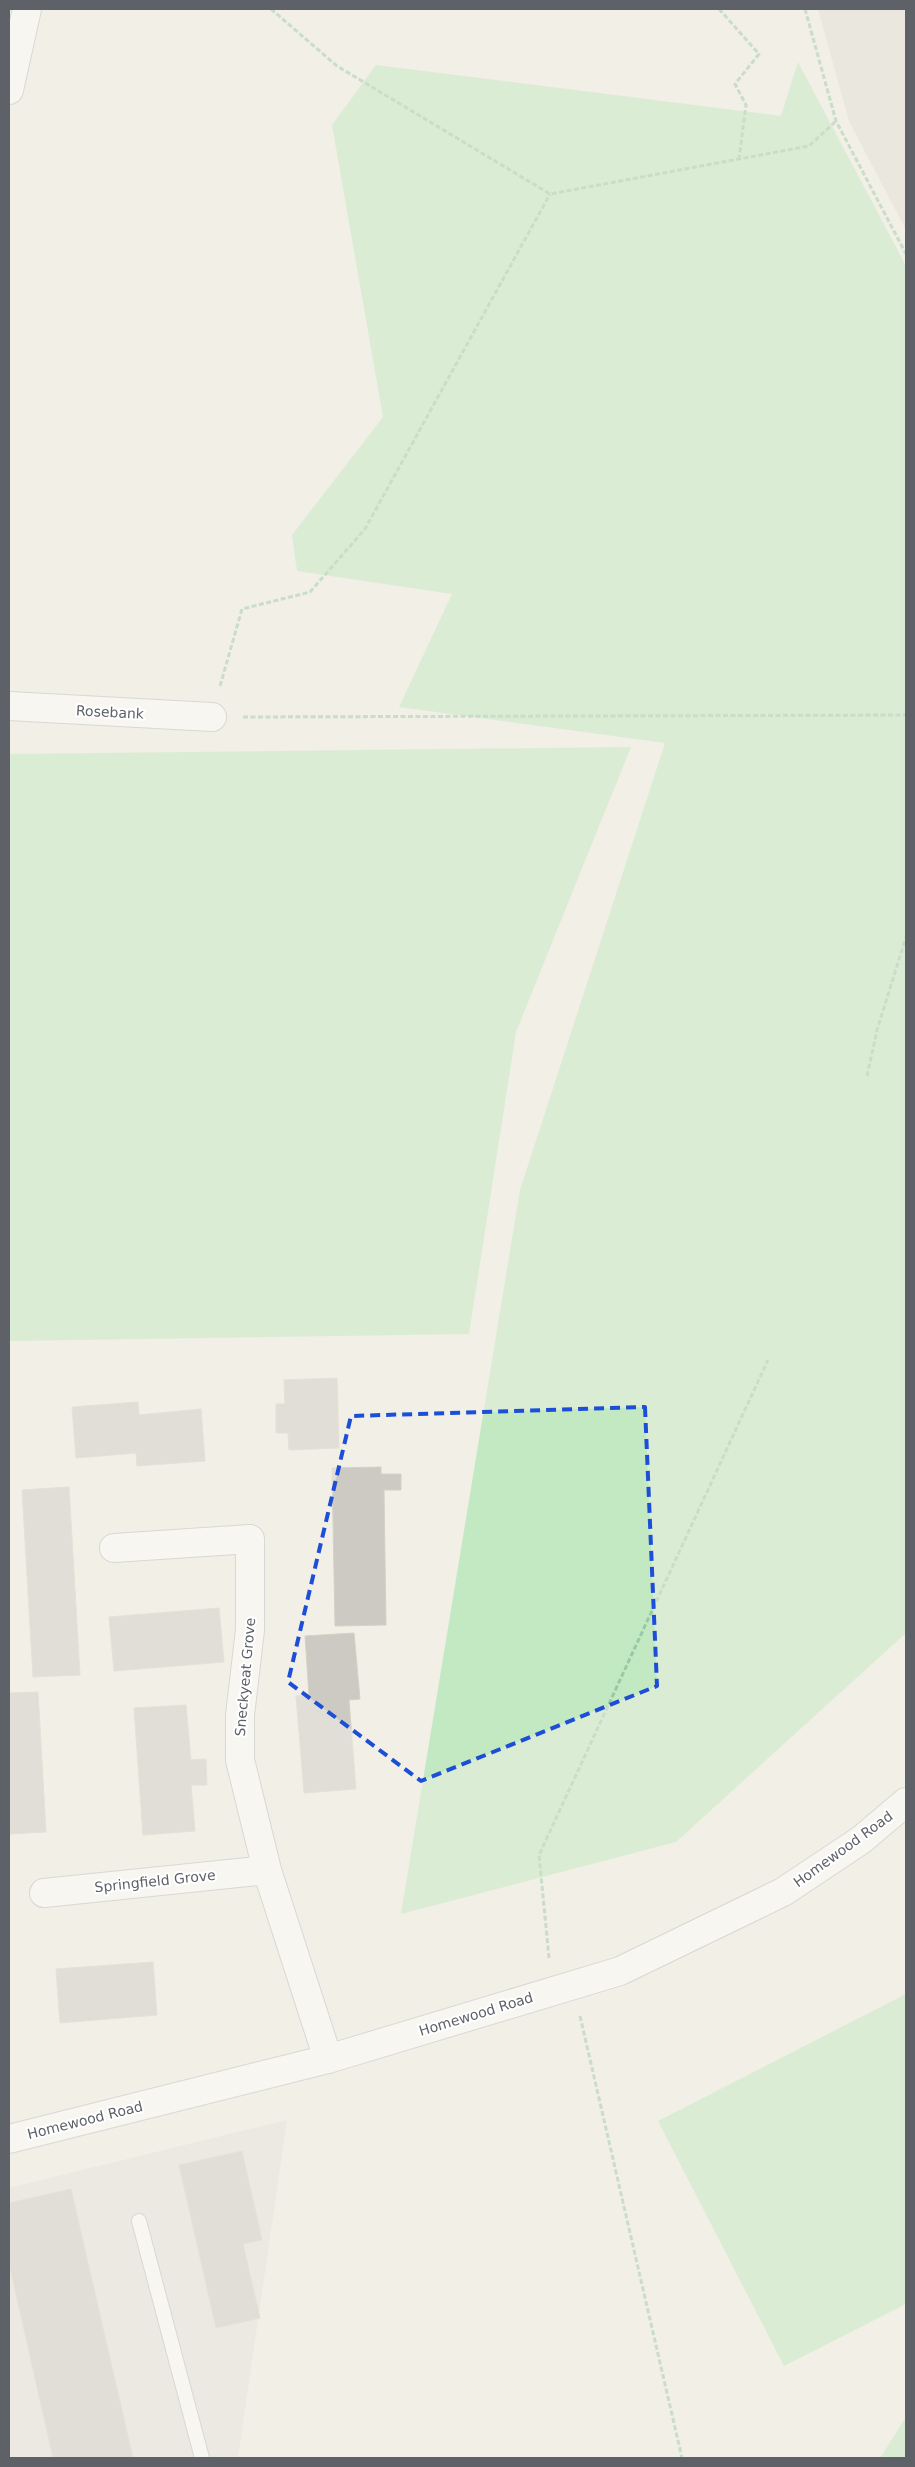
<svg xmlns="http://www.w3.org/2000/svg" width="915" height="2467" viewBox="0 0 915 2467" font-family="'DejaVu Sans',sans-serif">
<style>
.industrial{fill:#e5e2de}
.education{fill:#e1ded5}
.green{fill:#c2e9c2}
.building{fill:#cccac3;stroke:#d6d1c4}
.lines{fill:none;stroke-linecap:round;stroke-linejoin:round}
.service-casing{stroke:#b9bcc0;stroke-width:16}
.minor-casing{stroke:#b9bcc0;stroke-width:30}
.tertiary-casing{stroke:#b9bcc0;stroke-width:30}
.path{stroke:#99c8a7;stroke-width:3;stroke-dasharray:5 2.5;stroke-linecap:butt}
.service{stroke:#fff;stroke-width:14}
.minor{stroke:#fff;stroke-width:28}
.tertiary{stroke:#fff;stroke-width:28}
.marked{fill:none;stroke:#1d4ed8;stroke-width:4;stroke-dasharray:10 6;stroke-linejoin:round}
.labels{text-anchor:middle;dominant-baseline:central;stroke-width:4;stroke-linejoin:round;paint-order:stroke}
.street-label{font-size:14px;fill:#5e6268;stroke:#fff}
</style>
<rect width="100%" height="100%" fill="#f1efe6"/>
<path class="industrial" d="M287,2120L238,2458H9V2188Z"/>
<path class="education" d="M818,9H906V230L849,121Z"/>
<path class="green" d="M798,62L906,266V1633L676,1842L401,1914L520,1190L665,743L399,707L452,594L297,571L292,535L383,417L332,125L376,65L781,116Z
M631,747L516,1032L469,1334L9,1341V754Z
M906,1994V2304L784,2366L658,2121Z
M906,2417V2458H880Z"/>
<path class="building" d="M337,1378L339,1448L289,1450L288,1433H276V1404H285L284,1380Z
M138,1402L139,1415L201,1409L205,1461L137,1466L136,1453L76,1458L72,1407Z
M381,1467V1474H401V1490H384L386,1625L335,1626L332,1468Z
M69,1487L80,1675L33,1677L22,1490Z
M219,1608L224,1662L114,1671L109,1617Z
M354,1633L360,1699L349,1700L356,1789L304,1793L296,1696L309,1695L305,1636Z
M38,1692L46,1832L9,1834V1693Z
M186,1705L191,1760L206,1759L207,1785H191L195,1831L143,1835L134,1708Z
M153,1962L157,2015L60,2023L56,1969Z
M242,2151L262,2240L243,2244L260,2318L216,2328L179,2165Z
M71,2189L133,2458H53L9,2263V2203Z"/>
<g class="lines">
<defs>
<path id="service" d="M139,2221L202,2458"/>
<path id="minor" d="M9,90L27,9
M9,706L212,717
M114,1548L250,1539V1630L240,1715V1760L267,1870L328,2059
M44,1893L267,1870"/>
<path id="tertiary" d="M9,2139L328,2059L620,1971L783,1892L861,1840L906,1802"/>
</defs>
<use href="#service" class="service-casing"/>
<use href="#minor" class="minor-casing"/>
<use href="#tertiary" class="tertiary-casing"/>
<path class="path" d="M271,9L337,66L550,194L809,146L836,121
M719,9L759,54L735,84L746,105L739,159
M805,9L836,121L906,254
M220,686L242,609L310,592L365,529L550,194
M243,717L906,715
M867,1076L877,1030L906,937
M549,1958L539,1855L768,1360
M580,2016L682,2458"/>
<use href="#service" class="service"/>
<use href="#minor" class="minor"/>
<use href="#tertiary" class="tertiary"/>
</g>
<path d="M0 0H915V2467H0ZM645,1407L657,1686L421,1781L288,1682L351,1416Z" fill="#f1efe6" fill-opacity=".55" fill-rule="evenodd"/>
<path class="marked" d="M645,1407L657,1686L421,1781L288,1682L351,1416Z"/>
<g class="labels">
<g class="street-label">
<text transform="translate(110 712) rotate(3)">Rosebank</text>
<text transform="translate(245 1677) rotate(-85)">Sneckyeat Grove</text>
<text transform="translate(843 1849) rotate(-36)">Homewood Road</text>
<text transform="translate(155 1881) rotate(-6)">Springfield Grove</text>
<text transform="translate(476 2014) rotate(-17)">Homewood Road</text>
<text transform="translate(85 2120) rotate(-14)">Homewood Road</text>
</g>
</g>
<rect width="915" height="2467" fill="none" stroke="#5e6268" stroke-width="20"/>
</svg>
